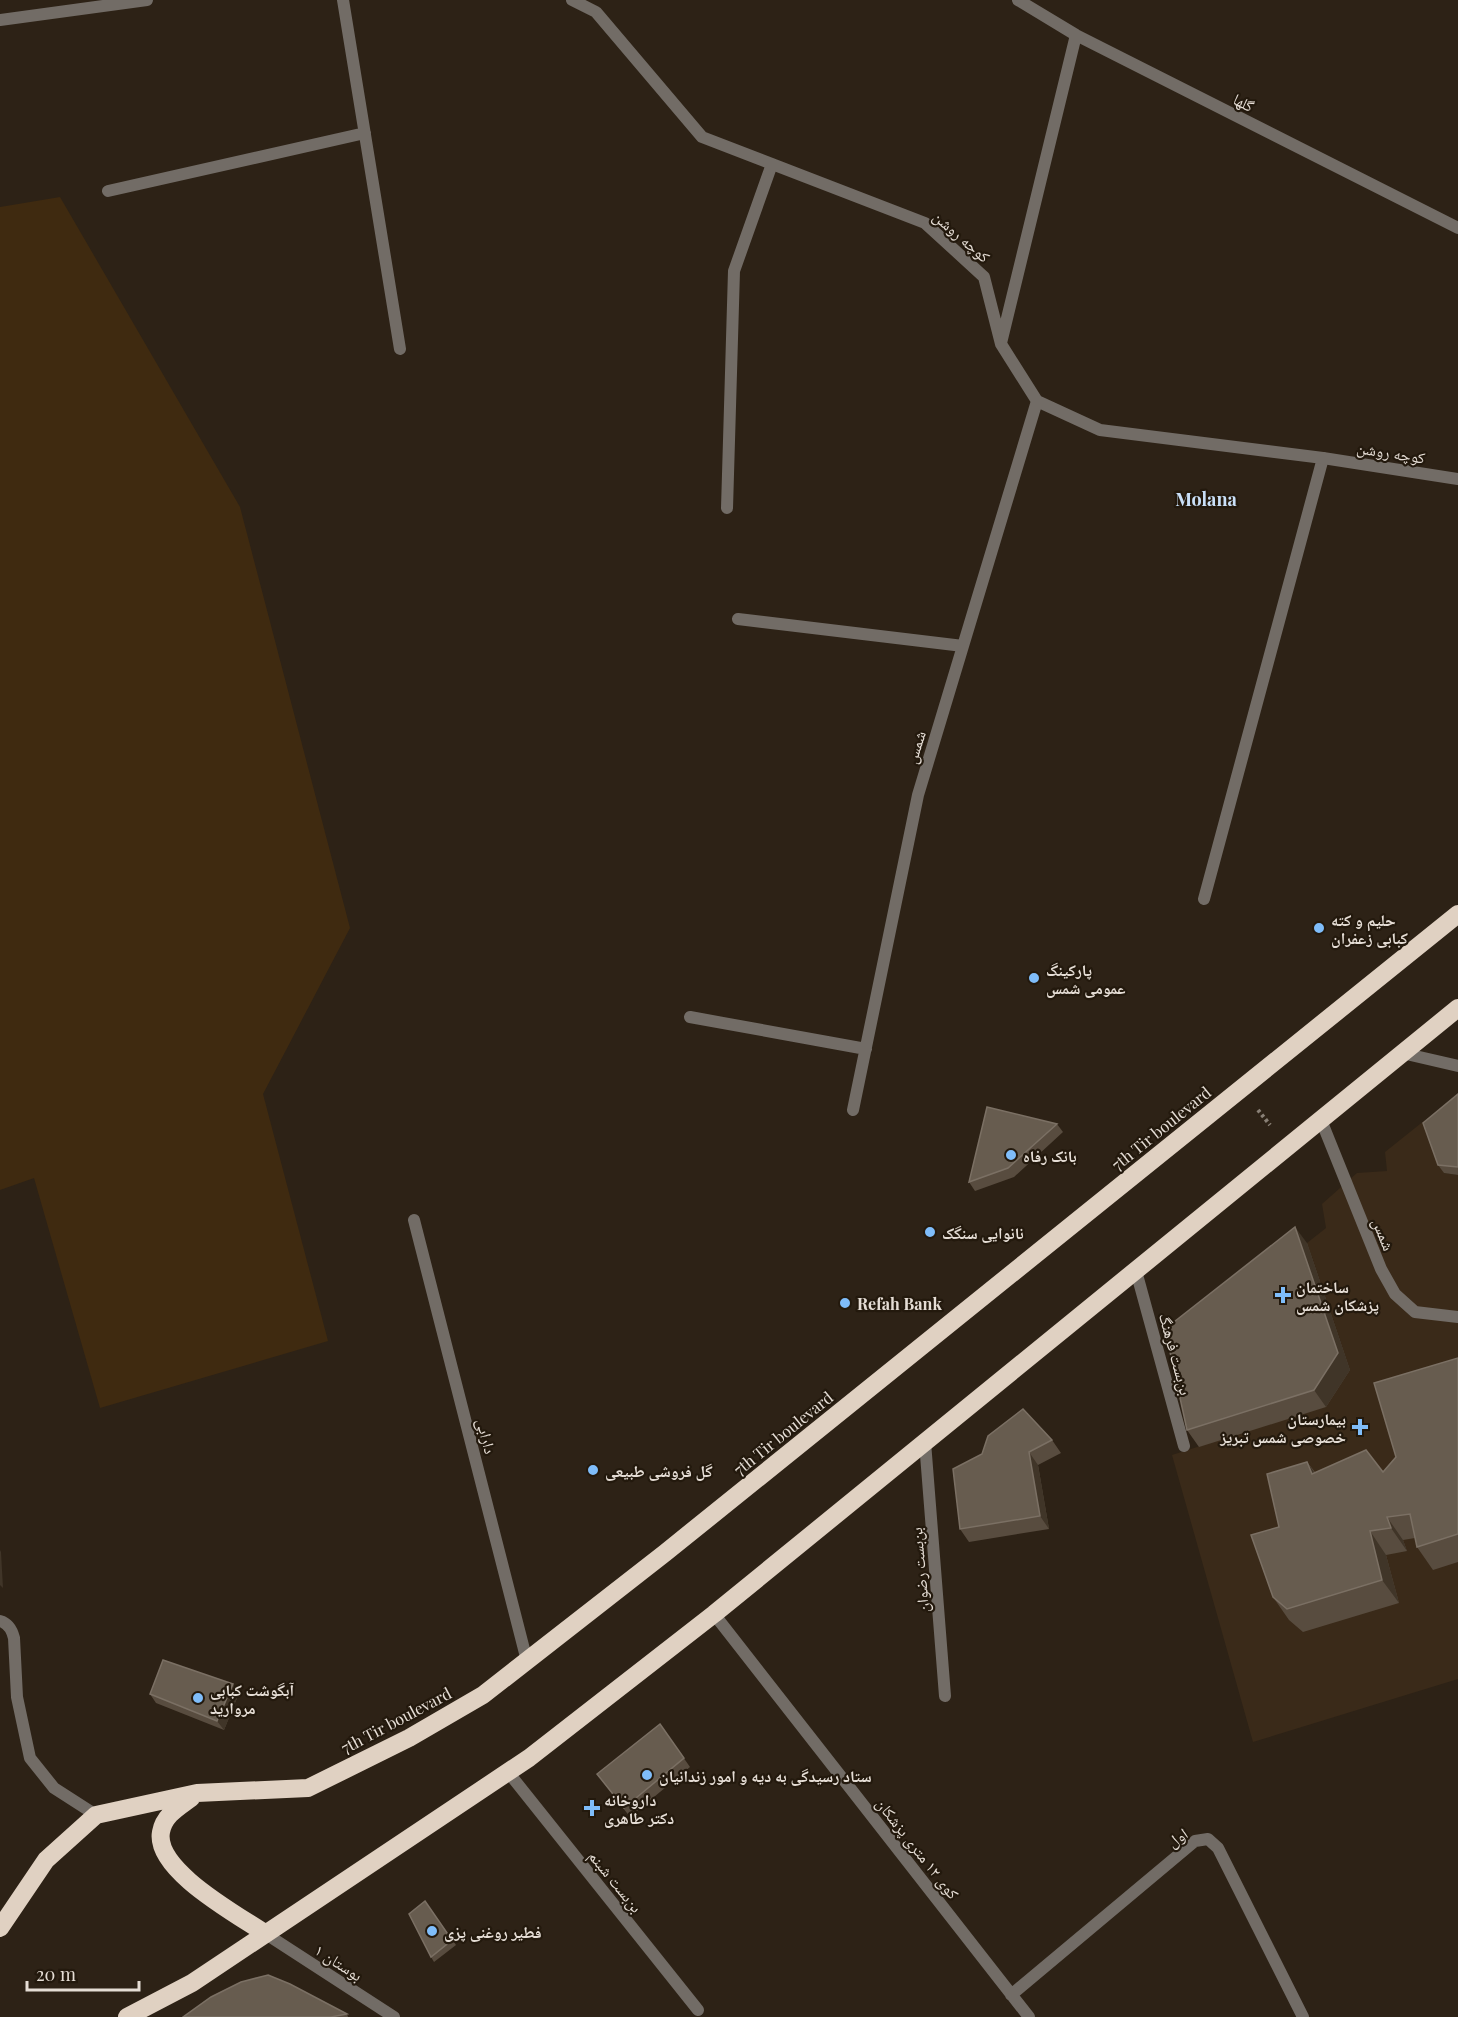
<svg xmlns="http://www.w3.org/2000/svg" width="1458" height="2017" viewBox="0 0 1458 2017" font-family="'Playfair Display','Noto Naskh Arabic',serif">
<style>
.built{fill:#3a2a19}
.green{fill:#3f2a10}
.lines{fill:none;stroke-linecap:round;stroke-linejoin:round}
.path{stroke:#898076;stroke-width:4;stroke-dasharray:3 3;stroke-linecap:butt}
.lane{stroke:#726c66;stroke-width:12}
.street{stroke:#726c66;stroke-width:12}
.highway{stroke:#e0d1c2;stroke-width:18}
.wall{fill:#584c3f}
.shaded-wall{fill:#403528}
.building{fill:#675c4f;stroke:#7b7064;stroke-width:1.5}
.poi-dot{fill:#7fbdfa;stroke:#23190d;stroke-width:2}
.labels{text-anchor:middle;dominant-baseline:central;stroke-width:4.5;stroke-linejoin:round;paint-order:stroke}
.street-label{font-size:16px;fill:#e5ddd5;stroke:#23190d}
.poi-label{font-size:16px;font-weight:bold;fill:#e5ddd5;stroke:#23190d;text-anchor:start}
.neighbourhood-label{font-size:18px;font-weight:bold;fill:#cae0f8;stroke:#23190d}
</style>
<rect width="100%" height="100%" fill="#2d2216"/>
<path class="built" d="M1425,1120L1444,1173L1458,1175V1679L1253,1742L1172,1455L1326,1406L1350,1370L1307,1243L1326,1228L1322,1204L1357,1173L1387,1171L1385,1152Z"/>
<path class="green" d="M60,197L240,507L350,928L263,1094L328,1341L100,1408L34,1178L0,1190V207Z"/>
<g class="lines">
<path class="path" d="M1258,1110L1270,1125"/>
<path class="lane" d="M1204,899L1323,458
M1321,1120L1381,1269L1395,1294L1415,1312L1458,1317
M414,1220L527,1661"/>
<path class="street" d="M343,0L400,349
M572,0L596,12L702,137L925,223L984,277L1001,344L1037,401L1100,430L1323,458L1458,479
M1018,0L1076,35L1458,228
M0,20L147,0
M108,191L365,133
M1001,343L1076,35
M727,508L734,271L772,164
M738,619L963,646
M690,1017L866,1049
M1402,1053L1458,1066
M853,1110L918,795L1037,401
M1136,1271L1184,1446
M925,1442L945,1696
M714,1614L1029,2017
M0,1621C8,1623 12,1630 14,1638L17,1697L30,1758L54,1788L96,1815
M508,1772L698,2010
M266,1934L394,2017
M1011,1995L1195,1841L1208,1839L1218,1848L1303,2017"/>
<path class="highway" d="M191,1798C179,1807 164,1815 161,1832C154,1870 238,1915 266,1934
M0,1928L46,1860L96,1815L197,1793L308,1788L409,1738L483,1695L665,1553L1458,914
M127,2017L192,1983L529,1758L714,1614L1458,1008"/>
</g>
<path class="wall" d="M1458,1094V1175L1444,1173L1438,1165Z
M1057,1124L1063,1132L1014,1177L975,1191L969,1182Z
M1307,1243L1350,1370L1326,1407L1199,1447L1187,1430Z
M1458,1358V1562L1433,1570L1417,1547L1415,1538L1403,1540L1407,1551L1386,1555L1399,1603L1303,1632L1289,1620L1273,1597L1279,1527L1307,1462L1315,1472H1383L1396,1457Z
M1052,1440L1061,1453L1038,1465L1049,1529L969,1542L960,1529L953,1469Z
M239,1693L224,1730L156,1703L150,1694Z
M660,1724L690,1767L630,1817L597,1774Z
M425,1901L456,1945L434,1962L431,1957Z
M347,2014L348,2017H183Z"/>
<path class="shaded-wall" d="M1295,1227L1307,1243L1350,1370L1326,1407L1314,1390Z
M1029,1452L1038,1465L1049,1529L1040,1516Z
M1307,1462L1323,1485L1312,1474Z
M1387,1517L1403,1540L1407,1551L1391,1528Z
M1370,1531L1386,1555L1399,1603L1382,1580Z
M0,1550L1,1552L3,1588L0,1585Z
M233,1684L239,1693L224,1730L217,1721Z"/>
<path class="building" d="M1458,1094V1167L1438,1165L1423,1123Z
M987,1107L1057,1124L1008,1168L969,1182Z
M1295,1227L1338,1353L1314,1390L1187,1430L1165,1329Z
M1458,1358V1534L1417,1547L1410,1514L1387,1517L1391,1528L1370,1531L1382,1580L1287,1609L1273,1597L1251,1535L1279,1527L1267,1474L1307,1462L1312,1474L1366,1450L1383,1472L1396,1457L1374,1383Z
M1023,1409L1052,1440L1029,1452L1040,1516L960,1529L953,1469L982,1454L988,1436Z
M163,1660L233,1684L217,1721L150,1694Z
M660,1724L684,1758L624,1808L597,1774Z
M425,1901L452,1940L431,1957L409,1914Z
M268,1975L290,1984L347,2014L331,2017H183L211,1997L241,1982Z"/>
<g class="poi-dot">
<circle cx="1319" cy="928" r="6"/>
<circle cx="1034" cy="978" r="6"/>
<circle cx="1011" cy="1155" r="6"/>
<circle cx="930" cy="1232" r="6"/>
<path d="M1280 1286h6v6h6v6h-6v6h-6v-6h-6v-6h6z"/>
<circle cx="845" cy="1303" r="6"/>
<path d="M1357 1418h6v6h6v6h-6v6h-6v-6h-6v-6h6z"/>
<circle cx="593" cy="1470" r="6"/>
<circle cx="198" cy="1698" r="6"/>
<circle cx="647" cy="1775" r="6"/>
<path d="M589 1799h6v6h6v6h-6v6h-6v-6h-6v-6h6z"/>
<circle cx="432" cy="1931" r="6"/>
</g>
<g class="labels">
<g class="street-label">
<text transform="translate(1244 102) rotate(27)">گلها</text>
<text transform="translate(962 236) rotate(41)">کوچه روشن</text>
<text transform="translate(1391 452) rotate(9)">کوچه روشن</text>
<text transform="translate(915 747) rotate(-73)">شمس</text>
<text transform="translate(1161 1128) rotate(-39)">7th Tir boulevard</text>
<text transform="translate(1384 1234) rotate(68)">شمس</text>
<text transform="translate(1176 1354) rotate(75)">بن‌بست فرهنگ</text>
<text transform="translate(783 1433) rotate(-39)">7th Tir boulevard</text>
<text transform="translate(487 1436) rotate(76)">دارابی</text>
<text transform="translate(919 1570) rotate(-95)">بن‌بست رضوان</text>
<text transform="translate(396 1720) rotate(-28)">7th Tir boulevard</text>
<text transform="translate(1177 1837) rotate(-34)">اول</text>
<text transform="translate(918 1848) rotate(52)">کوی ۱۲ متری پزشکان</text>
<text transform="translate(616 1881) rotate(51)">بن‌بست شبنم</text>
<text transform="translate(339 1962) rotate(33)">بوستان ۱</text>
</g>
<g class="poi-label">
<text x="1331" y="919">حلیم و کته<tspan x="1331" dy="18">کبابی زعفران</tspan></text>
<text x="1046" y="969">پارکینگ<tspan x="1046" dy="18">عمومی شمس</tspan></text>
<text x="1023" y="1155">بانک رفاه</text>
<text x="942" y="1232">نانوایی سنگک</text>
<text x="1296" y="1286">ساختمان<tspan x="1296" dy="18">پزشکان شمس</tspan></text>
<text x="857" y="1303">Refah Bank</text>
<text x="1346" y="1418" text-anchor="end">بیمارستان<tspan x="1346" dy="18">خصوصی شمس تبریز</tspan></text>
<text x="605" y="1470">گل فروشی طبیعی</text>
<text x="210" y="1689">آبگوشت کبابی<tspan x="210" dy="18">مروارید</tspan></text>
<text x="659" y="1775">ستاد رسیدگی به دیه و امور زندانیان</text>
<text x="604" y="1799">داروخانه<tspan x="604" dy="18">دکتر طاهری</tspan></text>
<text x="444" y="1931">فطیر روغنی پزی</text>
</g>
<g class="neighbourhood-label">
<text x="1206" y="499">Molana</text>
</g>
</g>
<path d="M27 1981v9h112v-9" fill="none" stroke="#e5ddd5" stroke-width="3"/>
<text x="36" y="1981" font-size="18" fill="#e5ddd5" stroke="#23190d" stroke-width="4.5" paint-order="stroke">20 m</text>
</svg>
